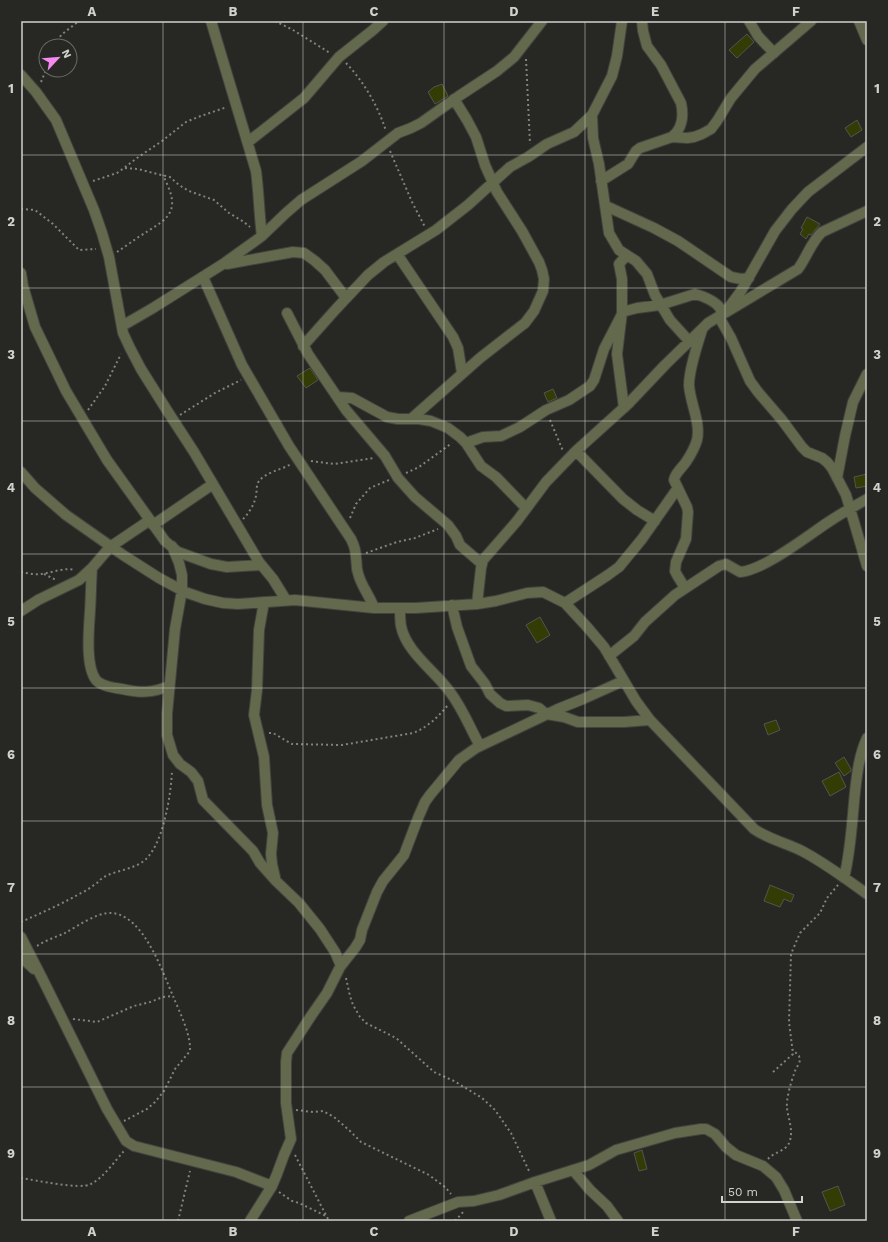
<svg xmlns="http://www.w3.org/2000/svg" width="888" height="1242" viewBox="0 0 888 1242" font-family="'Work Sans',sans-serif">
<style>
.building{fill:#333c04;stroke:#53554f}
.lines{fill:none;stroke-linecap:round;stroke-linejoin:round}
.minor-casing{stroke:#42433e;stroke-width:12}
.path{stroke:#82827e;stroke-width:2;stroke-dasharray:2 3;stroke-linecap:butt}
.minor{stroke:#62694d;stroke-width:10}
.grid{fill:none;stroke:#d1d1ce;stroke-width:1;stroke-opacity:0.55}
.neatline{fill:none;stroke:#d1d1ce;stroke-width:1.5}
.grid-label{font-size:13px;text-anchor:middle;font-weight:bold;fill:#d1d1ce}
</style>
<rect width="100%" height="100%" fill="#272823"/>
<path class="building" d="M747,34L754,42L737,58L729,50Z
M442,84L448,96L435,104L428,92L434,87Z
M857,120L862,130L851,137L845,128Z
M807,217L820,224L811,235L809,234L806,239L800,234L803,229L801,228Z
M310,368L318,380L306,388L297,376Z
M553,389L557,398L548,402L544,393Z
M867,474V486L856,488L854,477Z
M540,617L550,635L537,643L526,625Z
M776,720L780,730L768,735L764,724Z
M844,757L851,769V771L844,776L835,763Z
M839,772L846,787L830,796L822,781Z
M770,885L794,895L791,902L784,899L780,907L764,901Z
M642,1150L647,1169L639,1171L634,1153Z
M838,1186L845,1205L830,1211L822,1192Z"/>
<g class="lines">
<defs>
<path id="minor" d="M211,21L256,171C259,193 259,214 262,236
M622,21L617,56L612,76L592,115L593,138L599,164L609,233L619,250L636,261L647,274L655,295L670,320L690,342
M749,21L758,36L774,53
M859,21L867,40
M21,75L36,92L56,120L94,210L102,233L109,257L123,333L130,348L141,369L168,412L194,452L259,562L273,579L286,600
M672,137L687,138L694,137L702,134L711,129L717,121L731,98L755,69L811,21
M248,142L304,98L339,57L373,30L383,21
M601,181L628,164L636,151L640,148L672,137C682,129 684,116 681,103L661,65L647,46L643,31L642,21
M606,206L654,228L678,241L731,277L741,279L749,278
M397,254L453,337L458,348L462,373
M227,264L293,252L304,253L315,261L325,270L346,298
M21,273L23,286L35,327L66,391L107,460L165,541L178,552L211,564L227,567L261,565
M203,277L242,365L289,446L351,539C354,545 356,551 356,558C357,563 356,568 358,573C361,586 370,596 374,608
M727,310L741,291L775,231L792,209L808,192L867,147
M622,312L637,308L660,305L695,294C703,296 715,301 720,308C721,310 721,312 722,315
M287,313L308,354L346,410L385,456L398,478L415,497L448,525L456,536L460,545L482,564
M719,317L731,338L750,381L758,392L782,420L802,447L807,452L822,458L827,462L832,468L846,495L867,566
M122,326L153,308L223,264L262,236L286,213L301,200L362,161L398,133L411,128L421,123L459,96L497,71L514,57L542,21
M303,346L336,309L368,275L384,262L436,230L468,205L510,167L528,157L547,144L574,132L592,115
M338,397L352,398L387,417L398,419H419L431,421L448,428L460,437L466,443L481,466L496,477L526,508
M624,408L617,354L622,312V279L619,264L626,256
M411,419L480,358L525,323L534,311L543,291L544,279L542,270L539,262L522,231L497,192L485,165L476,137L467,120L454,99
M466,443L483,437L501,436L520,427L546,410L569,400L590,386L594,380L604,349L621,316
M576,451L623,499L637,510L655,521
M21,472L35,488L66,515L123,555L159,578L185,592L205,599L223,603L238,604L295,600L374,608H416L477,604L496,601L527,593L543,592L565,603L588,628L604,647L636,701L650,720L754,829C768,839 786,843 802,851C825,863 846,879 867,894
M837,478L845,436L853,402L867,374
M153,525L213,484
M172,546L179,563L182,575V590L175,629L167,714V735L173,755L180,764L191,772L198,781L203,800L253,851L260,863L276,881L299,903L320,929L335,952L341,966
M92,568C91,582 91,596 90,611C89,628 85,666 96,680C101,686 114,688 122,689C140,693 152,693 169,686
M685,588L677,575L675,571L676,562L686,539L688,512L687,507L674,480C675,473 682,468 686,462C690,456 695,447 697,440C701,422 690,403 689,385C689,369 697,346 702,330
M264,602L259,630L257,690L254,715L264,757L267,805L273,833L271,854L272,864L275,877
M565,603L608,575L619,567L642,539L677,489
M477,604L481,568L483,560L517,521L546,482L576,451L628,404L665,365L708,323L798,269C807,257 811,242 822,232L867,211
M452,605L457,627L471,666L485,684L490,694L500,703L506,706L528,705L539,708L546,714L564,717L578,722H624L650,720
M400,608C400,614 400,621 401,626C406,652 436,672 450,692C463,709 470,728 480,746
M21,611L38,600L79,580L92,568L110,547L150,520
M609,656L634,636L645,622L675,595L719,566L726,564L740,572C764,570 806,537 827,523C840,514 853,507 867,499
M844,878C851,850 852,821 855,792C857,774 859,755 867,738
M21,937L43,980L107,1109L126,1141L134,1146L236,1172L272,1186
M21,957L34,969
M573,1170L590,1190L607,1206L618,1221
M535,1182L551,1221
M250,1221L272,1186L277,1174L284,1155L291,1139L286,1103V1062L287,1053L311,1016L327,993L340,967L355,948L360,940L362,930L377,892L383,881L404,855L418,818L425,802L430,795L459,760L476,748L558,709L583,699L623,681
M409,1221L458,1202L474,1201L499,1195L535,1182L589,1165L616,1150L675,1133L701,1129H706L715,1134L726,1147L736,1155L763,1166L776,1177L784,1190L797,1221"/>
</defs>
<use href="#minor" class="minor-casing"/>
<path class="path" d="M275,21L293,30L330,53
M56,46L61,35L79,21
M526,59L530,144
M346,63C364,82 378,106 386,131
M41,82L46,70
M390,151L412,202L425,227
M125,168L138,169L153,173L170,177L179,185L189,191L214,200L229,213L244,222L250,227
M93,181L117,173L124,168L137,158L162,141L186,122L198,117L227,107
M21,209L35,210L53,224L79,250L96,249
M117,252C126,246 135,239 145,233C155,226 171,219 172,205C173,195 167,184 163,175
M88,410L105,386L121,354
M180,415L215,393L241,380
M550,420L563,451
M311,461L334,464L374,458
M406,473L419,467L452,443
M350,518L356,504L370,488L389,480
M243,519C249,513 254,505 256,496C257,491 256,485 259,481C266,472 281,470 291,464
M366,553L397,542L415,538L438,529
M21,572C27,573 34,575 40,574C52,573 64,567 75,570
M44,574L56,580
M269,733H273L292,744L342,745L413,733C428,727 438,717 448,705
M21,922C41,913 62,904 81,893C86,891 90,888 94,885C98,883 100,879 104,877C115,871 129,870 141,863C163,850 171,794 172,771
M37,946C46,940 56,937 65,933C78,926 97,912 112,913C144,916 162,971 173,996C179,1011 191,1034 190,1051L175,1069L164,1091L155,1102L147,1109L124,1121
M346,978L350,996L353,1005L360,1017L366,1023L396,1038L434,1072L454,1081L482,1098L495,1110L511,1133L530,1173
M73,1019L97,1022L134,1006L150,1002L163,997L172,996
M773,1072L793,1054L789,1022L791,954L800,933L820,913L827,898L838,885
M296,1110L313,1112L323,1111L334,1117L350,1131L361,1142L429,1175L445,1187L451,1194
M295,1155L329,1221
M768,1159C773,1153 784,1151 788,1145C795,1133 788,1119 787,1108C786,1099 791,1082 794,1074C795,1069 799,1065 800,1060L799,1056L793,1050
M21,1178C35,1180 80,1190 91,1184C103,1178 115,1161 124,1151
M279,1192L292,1201L299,1203L326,1216
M178,1221L190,1171
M455,1221L464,1211"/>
<use href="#minor" class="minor"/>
</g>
<path class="grid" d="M163,21V1221M303,21V1221M444,21V1221M585,21V1221M725,21V1221M21,155H867M21,288H867M21,421H867M21,554H867M21,688H867M21,821H867M21,954H867M21,1087H867"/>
<rect width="888" height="1242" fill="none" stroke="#272823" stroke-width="44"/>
<g transform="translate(58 58) rotate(64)"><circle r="19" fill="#272823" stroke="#6b6c67"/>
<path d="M0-3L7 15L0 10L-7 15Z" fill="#f489ef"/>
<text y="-6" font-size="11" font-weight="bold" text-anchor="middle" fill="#d1d1ce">N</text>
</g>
<path d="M722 1196v6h80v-6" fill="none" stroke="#d1d1ce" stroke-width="2"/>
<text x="728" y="1196" font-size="12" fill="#d1d1ce" stroke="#272823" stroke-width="3" paint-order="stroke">50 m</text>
<rect x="22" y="22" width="844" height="1198" class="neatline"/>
<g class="grid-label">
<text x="92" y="16">A</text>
<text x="233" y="16">B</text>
<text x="374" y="16">C</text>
<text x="514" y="16">D</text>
<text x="655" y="16">E</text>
<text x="796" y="16">F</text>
<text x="11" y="93">1</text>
<text x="877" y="93">1</text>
<text x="11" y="226">2</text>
<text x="877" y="226">2</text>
<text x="11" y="359">3</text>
<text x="877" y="359">3</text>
<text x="11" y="492">4</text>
<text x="877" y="492">4</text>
<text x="11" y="626">5</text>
<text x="877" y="626">5</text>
<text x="11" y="759">6</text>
<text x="877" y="759">6</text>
<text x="11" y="892">7</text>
<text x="877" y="892">7</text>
<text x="11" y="1025">8</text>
<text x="877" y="1025">8</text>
<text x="11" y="1158">9</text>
<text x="877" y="1158">9</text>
<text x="92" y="1236">A</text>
<text x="233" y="1236">B</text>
<text x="374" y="1236">C</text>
<text x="514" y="1236">D</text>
<text x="655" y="1236">E</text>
<text x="796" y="1236">F</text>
</g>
</svg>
